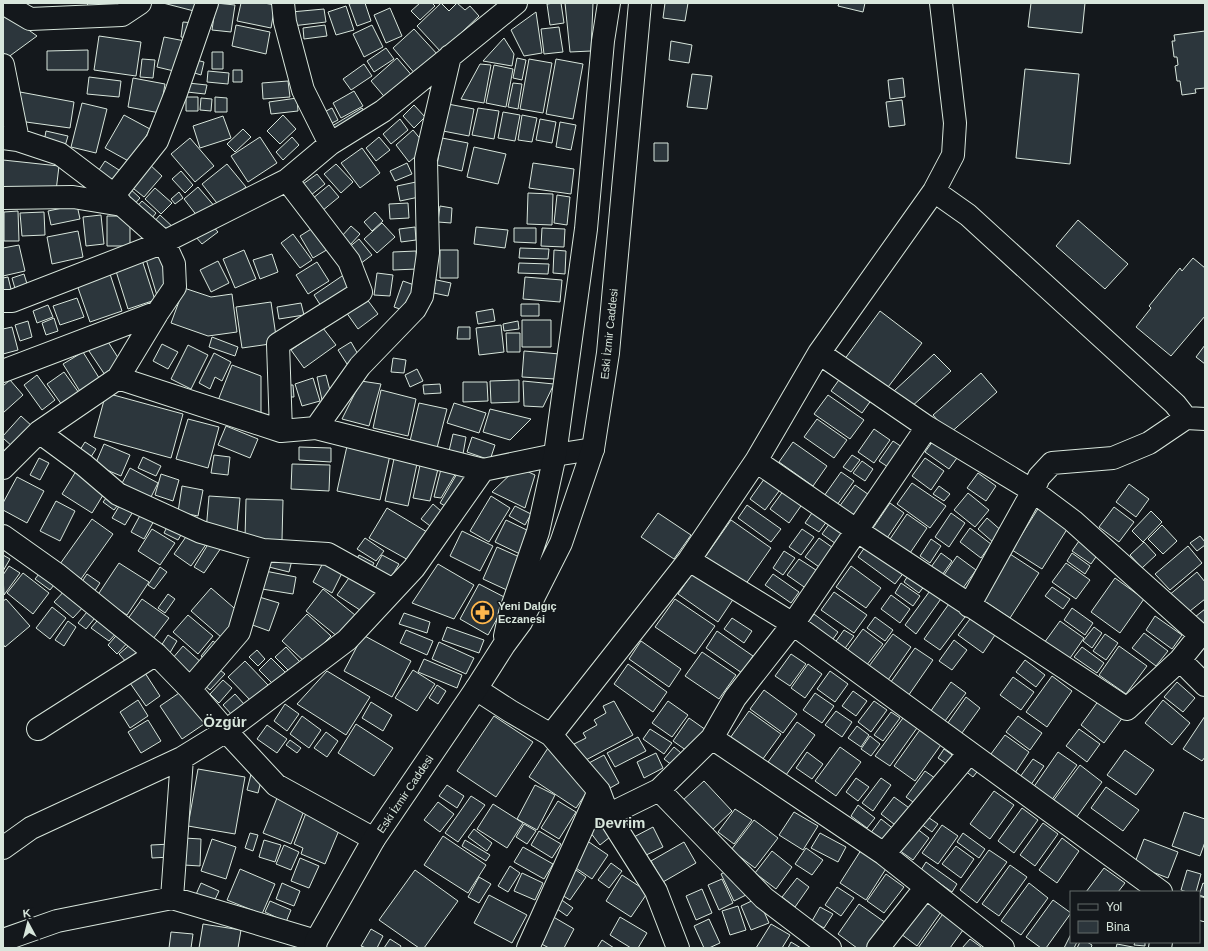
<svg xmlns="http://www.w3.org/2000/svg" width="1208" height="951" viewBox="0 0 1208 951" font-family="Arial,sans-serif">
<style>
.building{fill:#2c363c;stroke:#d8e6dc}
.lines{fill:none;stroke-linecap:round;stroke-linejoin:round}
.minor-casing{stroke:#d8e6dc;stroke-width:24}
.major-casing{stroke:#d8e6dc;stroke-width:24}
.minor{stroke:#14181c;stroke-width:22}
.major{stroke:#14181c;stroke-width:22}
.labels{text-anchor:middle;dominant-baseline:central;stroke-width:3;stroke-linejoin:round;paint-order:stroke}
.street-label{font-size:11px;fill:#d8e6dc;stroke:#14181c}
.poi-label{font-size:11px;font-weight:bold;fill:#d8e6dc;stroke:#14181c;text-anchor:start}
.district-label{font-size:15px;font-weight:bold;fill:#d8e6dc;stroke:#14181c}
</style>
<rect width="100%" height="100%" fill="#14181c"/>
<path class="building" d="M88,3H101L100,8L87,6Z
M163,3H196L194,11Z
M216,3L235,5L231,32L212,30Z
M241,3H264L275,5L271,28L237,21Z
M353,3H365L371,21L357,26L349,4Z
M420,3H432L435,6L420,20L411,11Z
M441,3L449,11L457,3L465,10L470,6L479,16L441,52L417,26Z
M554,3H561L564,23L550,25L547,4Z
M565,3H593L591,51L570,52Z
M665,3H688L685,21L663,18Z
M839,3H865L863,12L838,6Z
M1031,3H1085L1082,33L1028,27Z
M346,6L354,30L336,35L328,12Z
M390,8L402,36L386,43L374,15Z
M324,9L326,22L292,26L291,12Z
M536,12L542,53L524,56L511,30Z
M5,13L37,36L7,58L3,52V15Z
M183,22L195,23L193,39L181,37Z
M236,25L270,32L266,54L232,46Z
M325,25L327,36L304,39L303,28Z
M372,25L383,47L364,57L353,34Z
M559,27L563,52L544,54L541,29Z
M414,29L438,55L416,75L393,48Z
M1205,31V88L1195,89L1196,93L1182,95L1180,81H1177L1175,66L1178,65L1177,57H1174L1172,41H1175L1174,35Z
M99,36L141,42L136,76L94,70Z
M164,37L185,41L178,72L157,67Z
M504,38L514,54L512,66L483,61Z
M671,41L692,45L689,63L669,60Z
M386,48L394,59L374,72L367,61Z
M88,50V70H47V51Z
M212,52H223V69H212Z
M397,58L414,78L388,101L371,81Z
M517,58L526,60L522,80L513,78Z
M142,59L155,60L153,78L140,77Z
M192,59L204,62L201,75L188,71Z
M529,59L552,63L543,113L520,109Z
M556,59L583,64L573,119L546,114Z
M364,64L372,76L351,90L343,79Z
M480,64L491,65L484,103L461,99Z
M494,65L513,69L506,107L486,103Z
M1025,69L1079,74L1070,164L1016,158Z
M233,70H242V82H233Z
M208,71L229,73L228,84L207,82Z
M692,74L712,76L707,109L687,107Z
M89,77L121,81L119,97L87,94Z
M133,78L165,84L160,113L128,107Z
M903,78L905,97L890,99L888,80Z
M288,81L290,97L263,99L262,83Z
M188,83L207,85L205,94L187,92Z
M513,83L522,84L518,109L508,107Z
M354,91L363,106L341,118L333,103Z
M20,92L74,102L70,128L26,122L18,105Z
M186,97H198V111H186Z
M215,97L227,98V112H215Z
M201,98L212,99L211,111L200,110Z
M297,98L298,111L271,114L269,102Z
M902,100L905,125L889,127L886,102Z
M82,103L107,109L96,153L71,147Z
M448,104L474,109L469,136L443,131Z
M414,105L425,117L414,128L403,116Z
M332,108L338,120L328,125L322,113Z
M362,108L369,119L339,137L332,126Z
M478,108L499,111L494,139L472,135Z
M503,112L520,115L515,141L498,138Z
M124,115L150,129L132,163L105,148Z
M283,115L296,129L280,144L267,131Z
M522,115L537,118L532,142L518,140Z
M223,116L231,138L200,148L193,126Z
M400,119L408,130L391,144L383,134Z
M540,119L556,122L552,143L536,140Z
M560,122L576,125L571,150L556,147Z
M243,129L251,137L235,152L227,144Z
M413,130L427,147L409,162L396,145Z
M46,131L68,136L65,146L44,142Z
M260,137L277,163L248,182L231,156Z
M292,137L299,145L283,160L276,152Z
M379,137L390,150L376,161L366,148Z
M190,138L214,166L195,182L171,154Z
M442,138L468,143L462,171L437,165Z
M654,143H668V161H654Z
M474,147L506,154L498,184L467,177Z
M362,148L380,173L360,188L341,163Z
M3,160L59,166L56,191L3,192Z
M105,161L122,172L114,184L97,173Z
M148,163L162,176L144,197L129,185Z
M407,163L412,174L395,181L390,171Z
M533,163L574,169L571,194L529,188Z
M227,164L246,187L220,207L202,184Z
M336,164L353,182L341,193L324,174Z
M181,171L193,185L185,193L172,179Z
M317,174L325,184L311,195L303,184Z
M416,182L419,197L400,201L397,186Z
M329,185L339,197L322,211L312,199Z
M128,187L140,198L131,208L118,196Z
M198,187L216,208L201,221L184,199Z
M155,188L172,203L161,214L145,199Z
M179,192L183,198L175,204L171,199Z
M528,193L553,194L552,225L527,224Z
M557,195L570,197L567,225L554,223Z
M142,201L156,213L148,223L133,211Z
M408,203L409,218L390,219L389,204Z
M77,205L80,219L51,225L48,211Z
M440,206L452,208L451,223L438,222Z
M18,211L19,241H4V212Z
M44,212L45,235L22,236L20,213Z
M375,212L383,221L372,231L364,222Z
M101,215L104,244L86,246L83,217Z
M160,215L175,229L167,237L153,223Z
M107,216H130V246H107Z
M1078,220L1128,264L1105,289L1056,246Z
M382,223L395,237L377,253L364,239Z
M211,224L218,232L202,244L195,236Z
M316,226L330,248L313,258L300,236Z
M351,226L360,234L350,245L341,237Z
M415,227L416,240L401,242L399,229Z
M476,227L508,230L505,248L474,244Z
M514,228H536V243L514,242Z
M542,228L565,229L564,247L541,246Z
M78,231L83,257L52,264L47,237Z
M293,234L312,260L300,268L281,243Z
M359,239L372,255L360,264L348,248Z
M19,245L25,271L3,276V248Z
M520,248L549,249L548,259L519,258Z
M244,250L256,279L235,288L223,259Z
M440,250H458V278H440Z
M554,250L566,251L565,274L553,273Z
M416,251L417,269L393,270V252Z
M164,253L168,282L158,299L146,259Z
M272,254L278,272L260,279L253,260Z
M1193,258L1205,268V316L1171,356L1136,327L1151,308L1149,306L1180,268L1182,271Z
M142,260L155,300L128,309L115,268Z
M218,261L229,283L211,292L200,270Z
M317,262L329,281L308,294L296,275Z
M519,263L549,264L548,274L518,273Z
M377,273L393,275L390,296L374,295Z
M24,274L28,287L16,292L12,278Z
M110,274L122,311L90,322L77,285Z
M345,274L353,284L321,306L314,295Z
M8,277L12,293L3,296V278Z
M525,277L562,280L560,302L523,299Z
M432,279L451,283L448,296L429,292Z
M403,281L417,286L408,312L394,307Z
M184,288L211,297L232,294L237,332L208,336L171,323Z
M77,298L84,317L60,325L53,306Z
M366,298L378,314L358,329L346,312Z
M271,302L277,343L242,348L236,307Z
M301,303L304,315L279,319L277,307Z
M521,304H539V316H521Z
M48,305L53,317L37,323L33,311Z
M493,309L495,321L478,324L476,312Z
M880,311L922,343L885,391L844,360Z
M54,318L58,331L46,335L42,323Z
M522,320H551V347H522Z
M28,321L32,337L20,341L15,325Z
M518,321L519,329L504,331L503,324Z
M501,325L504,352L479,355L476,328Z
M12,327L18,350L3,354V329Z
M458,327H470V339H457Z
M323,328L336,345L304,368L291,350Z
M506,333H520V352H507Z
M105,337L122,364L105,375L87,348Z
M212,337L238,347L235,356L209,347Z
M351,342L359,356L347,364L338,350Z
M162,344L178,352L168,369L153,361Z
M188,345L208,355L191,389L171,379Z
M1205,345V364L1196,357Z
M524,351L560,354L555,379L522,377Z
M83,352L101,381L81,393L63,364Z
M214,353L231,362L222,381L215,377L210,389L199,383Z
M934,354L951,371L910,408L894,391Z
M393,358L406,360L404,373L391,372Z
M232,365L261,376V418L217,403Z
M417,369L423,381L410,387L405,375Z
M64,372L79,393L62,405L47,384Z
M981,373L997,392L949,434L933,415Z
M37,375L55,400L42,410L24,385Z
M326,375L332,398L322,400L317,377Z
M841,377L872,399L862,413L831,391Z
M313,378L320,401L302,406L295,384Z
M10,380L23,395L3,413V386Z
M519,380V402L491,403L490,381Z
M361,381L381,384L369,426L342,419Z
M523,381L554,384L543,407L524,406Z
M463,382H487L488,401L463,402Z
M440,384L441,393L424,394L423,385Z
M285,385H293L294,397H285Z
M381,390L416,399L408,436L373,428Z
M106,393L183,414L171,458L94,437Z
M828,395L864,420L850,439L814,414Z
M419,403L447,409L437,448L410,441Z
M454,403L486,413L479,433L447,423Z
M490,409L531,419L510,440L483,432Z
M21,416L33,427L14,448L3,438V436Z
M188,419L219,427L208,468L176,459Z
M817,419L847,440L834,458L804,437Z
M226,426L258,439L250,458L218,445Z
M874,429L890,440L874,463L858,452Z
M453,434L466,437L463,454L449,451Z
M472,437L495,445L490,460L467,452Z
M893,441L905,449L891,469L879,461Z
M933,441L957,458L949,469L925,452Z
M85,442L96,449L89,460L78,453Z
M793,442L827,466L813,486L779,462Z
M104,444L130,455L121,476L95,465Z
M347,446L390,455L380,500L337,491Z
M299,447L331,448V462L299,460Z
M395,454L418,459L408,506L385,501Z
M214,455L230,457L228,475L211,473Z
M852,455L860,460L851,472L843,467Z
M143,457L161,466L156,476L138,468Z
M39,458L49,463L40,480L30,475Z
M925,458L944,471L931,490L912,476Z
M862,461L873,469L865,481L853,473Z
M292,464L330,465L329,491L291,489Z
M420,465L438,469L430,501L413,498Z
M442,465L459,468L441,498L434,497Z
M518,467L535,475L525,508L492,492Z
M78,468L108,487L92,513L62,494Z
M130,468L158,483L149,501L120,487Z
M458,472L471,479L452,510L440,503Z
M841,472L854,481L837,505L824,496Z
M978,473L996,486L986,501L967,488Z
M161,474L179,480L173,501L155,495Z
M767,475L782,487L765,510L750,499Z
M17,477L44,491L27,523L3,510V503Z
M912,483L946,506L930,528L897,504Z
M1129,484L1149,499L1136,517L1116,502Z
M855,485L872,497L857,519L839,507Z
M182,486L203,490L198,516L178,512Z
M939,486L950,494L944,501L933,494Z
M784,490L803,503L789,523L770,509Z
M110,493L121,501L114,510L103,502Z
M968,493L989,510L975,527L954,510Z
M209,496L240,498L237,533L206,531Z
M491,496L510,508L489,542L470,531Z
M246,499L283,500L282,540L245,539Z
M56,501L75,511L60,541L40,531Z
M121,503L134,510L125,525L112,518Z
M890,503L904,513L885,541L871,531Z
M433,504L449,518L438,532L421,519Z
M1041,504L1071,523L1042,569L1012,550Z
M747,505L781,529L771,542L738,518Z
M515,506L531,514L525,525L509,516Z
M816,507L830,517L819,532L805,523Z
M1114,507L1134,522L1119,542L1099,527Z
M387,508L427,532L410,561L369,538Z
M143,510L156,517L144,539L131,532Z
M1151,511L1162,522L1143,542L1132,531Z
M658,513L691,535L674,559L641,537Z
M951,513L965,523L949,547L935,537Z
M907,514L927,528L908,556L888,542Z
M987,518L1003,532L994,543L978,529Z
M92,519L113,534L81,579L60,564Z
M506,520L531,532L520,554L495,542Z
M731,520L771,548L743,588L703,560Z
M832,520L849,532L839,546L822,534Z
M169,523L184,530L178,540L164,533Z
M1162,525L1177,541L1163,554L1148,539Z
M970,528L991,544L981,558L960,542Z
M152,529L175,543L160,565L138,551Z
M802,529L814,537L801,555L789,547Z
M190,531L207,543L191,566L174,554Z
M462,531L493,546L480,571L450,556Z
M1200,536L1205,542V545L1197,551L1190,543Z
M365,538L384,551L376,561L357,549Z
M819,538L836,550L822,569L805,557Z
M931,539L941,546L930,563L920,556Z
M870,540L908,567L895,584L858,557Z
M210,541L221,548L204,573L194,567Z
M1079,541L1098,554L1091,564L1072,551Z
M1144,542L1156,555L1142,568L1130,555Z
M1188,546L1202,563L1170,590L1155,574Z
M497,547L524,559L509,591L483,579Z
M784,551L795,558L783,575L773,568Z
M941,553L952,561L940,578L929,570Z
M1072,553L1090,566L1085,574L1067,561Z
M268,554L292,560L289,572L265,566Z
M1010,554L1039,573L1010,618L981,599Z
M3,555L10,559L3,571Z
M359,555L374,563L368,574L353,566Z
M382,555L399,564L387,584L371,576Z
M957,556L976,570L963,588L944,575Z
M325,559L344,569L332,593L313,582Z
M799,559L819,572L807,589L787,575Z
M119,563L149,582L127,615L97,596Z
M1066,563L1090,580L1076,599L1052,582Z
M438,564L474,585L454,619L412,603Z
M9,566L20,573L4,595L3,575Z
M851,566L881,588L866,608L836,587Z
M160,567L167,572L154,589L148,585Z
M43,569L58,580L50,590L35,579Z
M265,571L296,577L293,594L262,589Z
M694,571L734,598L718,622L678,594Z
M353,572L378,590L363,612L337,595Z
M1197,572L1205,582V599L1185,615L1168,596Z
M23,573L49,593L33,614L7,593Z
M87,574L100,583L94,592L81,583Z
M773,574L799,592L791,603L765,585Z
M909,574L925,585L919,593L904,582Z
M1115,578L1144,599L1120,633L1091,612Z
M901,583L920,596L913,606L895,593Z
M479,584L508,599L488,635L460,619Z
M1052,587L1070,599L1063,609L1045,596Z
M67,588L86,604L73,618L54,602Z
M211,588L241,614L221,637L191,611Z
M932,588L943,596L916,634L905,625Z
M323,589L355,615L338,637L306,611Z
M834,592L867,615L854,633L821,610Z
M168,594L175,599L165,613L158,608Z
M891,595L910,609L900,623L881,609Z
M256,596L279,603L269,631L247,623Z
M6,599L30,626L5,647L3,644V601Z
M142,599L169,618L153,639L127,620Z
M675,599L715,626L695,654L655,627Z
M951,601L968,613L940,650L924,639Z
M52,607L66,618L50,639L36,628Z
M91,607L99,613L86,629L78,623Z
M1072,608L1093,623L1085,635L1064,620Z
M1205,609V623L1202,625L1195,617Z
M404,613L430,622L427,633L399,624Z
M307,614L331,636L305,662L282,641Z
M814,614L838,632L828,646L804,628Z
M102,615L120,629L109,641L91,628Z
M188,615L213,636L198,654L173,632Z
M973,615L997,632L983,653L958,635Z
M1155,616L1182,635L1172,649L1146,630Z
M875,617L893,630L885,641L867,628Z
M732,618L752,631L744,643L724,629Z
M68,621L76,627L64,646L55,640Z
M1060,621L1084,638L1068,661L1044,643Z
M447,627L484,640L479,653L442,640Z
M1094,627L1102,633L1092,648L1083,641Z
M863,629L883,644L866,666L846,652Z
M121,630L131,639L117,654L108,645Z
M406,630L433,641L427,655L400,643Z
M844,630L854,636L843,651L834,644Z
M717,631L753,656L742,673L706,648Z
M1144,633L1168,651L1156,666L1132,648Z
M893,634L911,647L888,680L869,666Z
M1105,634L1118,643L1106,660L1093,651Z
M168,635L177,641L168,656L159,649Z
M363,635L411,661L392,697L344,671Z
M954,640L967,650L952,670L939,661Z
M213,641L222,648L210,663L201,656Z
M641,641L681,669L669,687L629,659Z
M133,642L142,651L128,664L119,654Z
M439,642L474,658L466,674L432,659Z
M183,646L203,664L192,677L172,659Z
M1119,646L1147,666L1126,694L1099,675Z
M286,647L300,662L290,672L275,657Z
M1082,647L1104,663L1097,673L1074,657Z
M915,648L933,660L906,699L888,686Z
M257,650L265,659L258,666L249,657Z
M702,652L736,675L719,699L685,676Z
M791,654L806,664L790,686L775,676Z
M271,658L286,673L274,685L259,670Z
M424,659L462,675L457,688L418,672Z
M1025,660L1045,675L1036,687L1016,672Z
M245,661L268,685L251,701L228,677Z
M628,664L667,692L653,712L614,684Z
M808,664L822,674L805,698L791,688Z
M215,666L225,674L210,690L200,682Z
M413,670L435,684L417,711L395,698Z
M327,671L370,697L346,735L297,704Z
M830,671L848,684L835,702L817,689Z
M145,673L160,696L146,706L130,683Z
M1052,676L1072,691L1047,727L1026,712Z
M1013,677L1034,692L1021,710L1000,695Z
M223,680L232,688L219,703L210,694Z
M951,682L966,693L942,725L928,715Z
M1177,682L1195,698L1183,712L1164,697Z
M437,685L446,691L438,704L429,698Z
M185,689L207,722L182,739L160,706Z
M764,690L797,714L783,733L750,709Z
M853,691L867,701L856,716L842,706Z
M815,693L834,706L822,723L803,710Z
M235,694L244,704L232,715L223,705Z
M966,697L980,708L959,737L945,727Z
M138,700L148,716L130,728L120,712Z
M1099,700L1123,717L1104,743L1081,725Z
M1163,700L1190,723L1172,745L1145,723Z
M614,701L633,735L584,761L574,744L586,738L583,733L597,725L594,720L606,713L603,706Z
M668,701L688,715L672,737L652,723Z
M874,701L887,710L871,732L858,722Z
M371,702L392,715L383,731L362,718Z
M285,704L299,714L287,731L274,721Z
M749,711L781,734L760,763L728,741Z
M836,711L852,722L842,737L825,725Z
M891,712L900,718L883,741L874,735Z
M302,716L321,730L309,748L290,734Z
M494,716L533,742L496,797L457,771Z
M1018,716L1042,733L1030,750L1006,732Z
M1205,716V757L1202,761L1183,749Z
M689,718L706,730L690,753L673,741Z
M903,718L917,728L890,766L875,756Z
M148,720L161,741L141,753L128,732Z
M797,722L815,735L786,775L768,762Z
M356,724L393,748L374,776L338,753Z
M267,725L287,739L277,753L257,739Z
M857,726L869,735L861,747L848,738Z
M922,727L943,742L915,781L894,766Z
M650,729L672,743L664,754L643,739Z
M1079,729L1100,744L1087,762L1066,746Z
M326,732L338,741L327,757L314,748Z
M1005,735L1029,752L1013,776L988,758Z
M870,736L880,744L871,756L861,749Z
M638,737L646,751L615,767L607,753Z
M290,740L301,748L297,753L286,745Z
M674,747L687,758L677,769L664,759Z
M840,747L861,762L836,796L815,781Z
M548,748L591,786L576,808L529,777Z
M944,749L959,760L953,768L938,758Z
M1125,750L1154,770L1136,795L1107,775Z
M807,752L823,764L812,779L796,768Z
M1058,752L1077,765L1051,801L1033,788Z
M656,753L663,768L644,778L637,762Z
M604,755L619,783L603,792L587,764Z
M967,759L980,768L973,777L960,767Z
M1033,759L1044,766L1028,789L1017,781Z
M1080,765L1102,782L1076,818L1053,801Z
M198,769L245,777L235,834L188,826Z
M925,771L939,781L920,807L906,797Z
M251,774L262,777L258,793L247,790Z
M856,778L869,787L858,801L846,792Z
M881,778L891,785L873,811L862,803Z
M704,781L732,811L710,832L682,801Z
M447,785L464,796L457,808L439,796Z
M535,785L555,795L537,830L517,819Z
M1106,787L1139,810L1123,831L1091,808Z
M994,791L1014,805L990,839L970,824Z
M471,796L485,805L458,842L445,833Z
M894,797L912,810L899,828L881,814Z
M277,798L305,808L291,844L263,833Z
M558,801L576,812L559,839L541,828Z
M438,802L454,814L440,832L424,820Z
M493,804L523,823L507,848L477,829Z
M858,805L875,818L867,828L851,816Z
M1022,808L1038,820L1014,853L998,841Z
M735,809L752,820L734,844L718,832Z
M794,812L818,826L803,850L779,835Z
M1184,812L1205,819V842L1200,856L1172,846Z
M306,813L340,828L325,864L301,854L303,848L294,844Z
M922,813L938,824L932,832L917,821Z
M881,819L895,830L885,844L870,834Z
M754,820L778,838L755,868L731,850Z
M1043,823L1058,834L1035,866L1020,855Z
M524,824L536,831L527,844L516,837Z
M600,824L610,837L600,845L590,832Z
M912,825L929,838L913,860L896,848Z
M942,825L958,836L938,864L922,853Z
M653,827L663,847L642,857L632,838Z
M474,829L492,843L487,851L468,837Z
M539,831L561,844L552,858L531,845Z
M250,833L258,835L253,851L245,848Z
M820,833L846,847L838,862L811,848Z
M963,833L985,849L979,858L957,842Z
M443,836L486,865L468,893L424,865Z
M184,838L201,839L200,866L184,865Z
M1062,838L1079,851L1057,883L1039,870Z
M212,839L236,847L226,879L201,871Z
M1144,839L1178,852L1168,878L1134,865Z
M264,840L281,845L275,862L259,857Z
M465,840L490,855L486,861L462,846Z
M586,840L608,855L592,879L570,864Z
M684,842L696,863L663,882L651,861Z
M171,844V857L152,858L151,845Z
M284,845L299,852L291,870L276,864Z
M956,846L974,859L961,878L942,864Z
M523,847L553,864L544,879L514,862Z
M863,847L889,864L866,900L840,883Z
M806,848L823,860L812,875L795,864Z
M989,850L1007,862L977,903L960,890Z
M772,851L792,867L776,889L755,873Z
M300,858L319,866L309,888L291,881Z
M926,862L957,884L952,892L921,870Z
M611,863L622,871L609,888L598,880Z
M1010,865L1027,877L999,916L982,904Z
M510,866L520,873L508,892L498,886Z
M573,868L586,877L570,900L557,892Z
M733,868L746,895L734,901L721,874Z
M1104,868L1125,883L1118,892H1086Z
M240,869L275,884L262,914L227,900Z
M415,870L458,901L424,948H419L379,920Z
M1187,870L1201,874L1196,892H1187L1181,890Z
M522,873L543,883L535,900L514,891Z
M886,874L904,887L884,913L867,901Z
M622,875L648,892L631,917L606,901Z
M479,877L491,884L479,903L468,897Z
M797,878L809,887L795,907L782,897Z
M722,879L733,903L719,910L708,885Z
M201,883L219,891L212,906L194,899Z
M282,883L300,891L294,906L276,899Z
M1029,883L1048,898L1021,935L1001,921Z
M1203,883L1205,884V897L1199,895Z
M837,887L854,898L841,916L825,905Z
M702,889L712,913L696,920L686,896Z
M923,894L943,909L917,946L897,931Z
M489,895L527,915L512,943L474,923Z
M556,896L573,908L567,916L550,904Z
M758,898L769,923L751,930L741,906Z
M1053,900L1071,913L1046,948H1041L1026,937Z
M270,901L291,910L286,922L265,912Z
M859,904L886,923L868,948H857L838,934Z
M738,906L746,930L730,935L722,911Z
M820,907L833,914L824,928L812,921Z
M945,911L966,926L950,948H918Z
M550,915L574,929L564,948H549L536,941Z
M620,917L647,933L638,948H631L610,935Z
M709,919L720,943L709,948H704L694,926Z
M203,924L241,930L238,948H199Z
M771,924L790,935L782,948H756Z
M371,929L383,936L377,948H366L361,946Z
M171,932L193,934L191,948H169Z
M1071,934V942H1077L1074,948H1064Z
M390,939L401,946L400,948H384Z
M970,939L981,947L980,948H962Z
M602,940L614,948H597Z
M791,942L801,948H788Z
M1080,942H1087L1092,945L1091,948H1077Z
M1135,942H1145V946L1134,945Z
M1117,944L1138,948H1116Z"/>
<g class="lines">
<defs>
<path id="minor" d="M3,3L30,19L122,15L140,3
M283,3L285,22L303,90L330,144
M3,65L18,140
M3,138L18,140L60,154L114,195L122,205
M934,191L968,215L1175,404L1186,418L1205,419
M114,195L157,141L176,93L207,3
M3,198L73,197L122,205L164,242L174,264L175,287L158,312L118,378
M3,301H12L164,242L287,180L330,144L383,111L516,3
M819,353L927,427L1033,491L1073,521L1200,635L1180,660L1205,685
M3,371L158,312
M316,428L360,366L415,309L422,296L428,253L426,159L450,56
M281,431L278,344L361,292L349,261L287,180
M39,432L84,465L118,494L201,532L263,550L328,554L393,590
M756,461L856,530L1127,709L1180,660
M3,468L39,432L118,378L281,431L316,428L483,470L555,455L593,449
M3,536L58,575L156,654L190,689L226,731L276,785L374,839
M689,560L793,624L1161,892
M969,606L1033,491L1039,477L1052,463L1113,458L1149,443L1186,418
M190,689L239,632L263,550
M476,689L510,711L551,735L599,791L608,815L656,891L678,948
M38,729L156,654
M551,735L689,560L756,461L819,353L934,191L953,155L955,123L941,3
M712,738L884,854L1003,948
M659,790L764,898L830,948
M608,815L659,790L712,738L735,698L793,624L927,427
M3,848L31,828L182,758L226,731L347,640L414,568L483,470
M884,854L969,753
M172,898L182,758
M1199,908L1205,910
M3,940L57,921L172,898L316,941
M528,948L599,791
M878,948L926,887
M1160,948L1161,942"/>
<path id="major" d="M505,636L510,613L538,532L555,455L586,229L603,41L609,3
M315,948L316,941L374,839L476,689L504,645L521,622L561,543L593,449L608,353L640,3"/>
</defs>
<use href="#minor" class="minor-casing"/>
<use href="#major" class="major-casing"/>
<use href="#minor" class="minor"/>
<use href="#major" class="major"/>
</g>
<defs>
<symbol id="pharmacy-ring" viewBox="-11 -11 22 22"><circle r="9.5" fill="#14181c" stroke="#ffb74d" stroke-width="1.5"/><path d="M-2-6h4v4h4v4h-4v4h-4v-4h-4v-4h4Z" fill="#ffb74d"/></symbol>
</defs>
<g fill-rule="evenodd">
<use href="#pharmacy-ring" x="470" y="600" width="25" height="25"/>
</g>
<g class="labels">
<g class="street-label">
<text transform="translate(609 334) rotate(-84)">Eski İzmir Caddesi</text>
<text transform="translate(405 794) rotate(-56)">Eski İzmir Caddesi</text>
</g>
<g class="poi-label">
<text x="498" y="606">Yeni Dalgıç<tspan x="498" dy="13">Eczanesi</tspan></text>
</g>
<g class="district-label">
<text x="225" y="721">Özgür</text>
<text x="620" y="822">Devrim</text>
</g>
</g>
<rect width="1208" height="951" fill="none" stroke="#d8e6dc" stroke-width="8"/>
<rect x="1070" y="891" width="130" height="52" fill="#14181c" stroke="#626a69"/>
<rect x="1078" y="904" width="20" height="6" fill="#14181c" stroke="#626a69"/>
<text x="1106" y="911" font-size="12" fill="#d8e6dc">Yol</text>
<rect x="1078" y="921" width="20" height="12" fill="#2c363c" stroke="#626a69"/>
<text x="1106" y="931" font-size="12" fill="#d8e6dc">Bina</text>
<g transform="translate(28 923) rotate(353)" stroke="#14181c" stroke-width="3" paint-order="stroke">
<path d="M0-3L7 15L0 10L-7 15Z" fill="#d8e6dc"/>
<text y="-6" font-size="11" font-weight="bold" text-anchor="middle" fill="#d8e6dc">K</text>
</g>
</svg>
